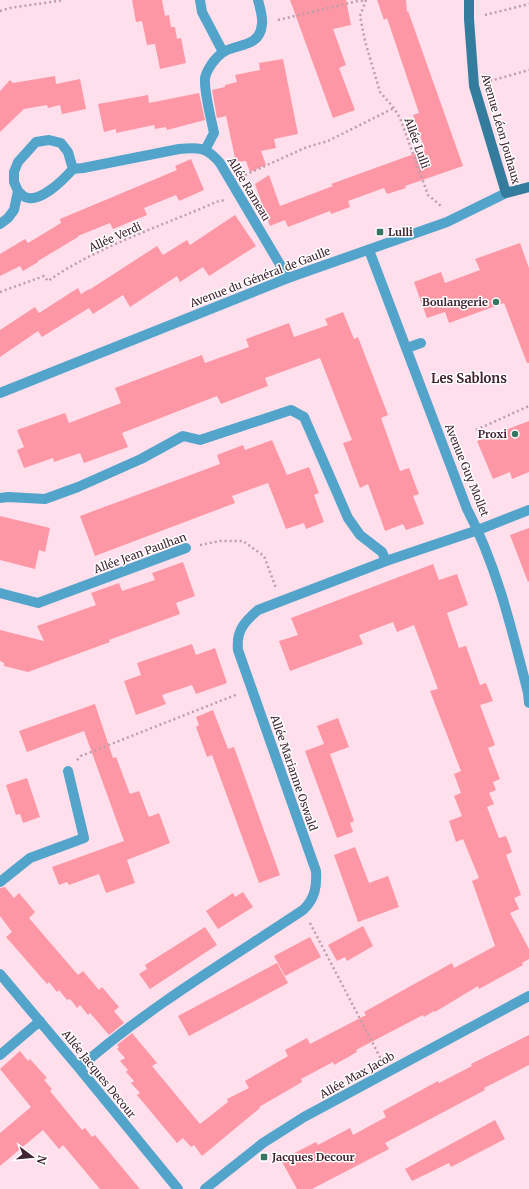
<svg xmlns="http://www.w3.org/2000/svg" width="529" height="1189" viewBox="0 0 529 1189" font-family="Merriweather,serif">
<style>
.building{fill:#fe97a5}
.lines{fill:none;stroke-linecap:round;stroke-linejoin:round}
.path{stroke:#bc9daa;stroke-width:2.5;stroke-dasharray:2 3;stroke-linecap:butt}
.lane{stroke:#53a4ca;stroke-width:10}
.street{stroke:#53a4ca;stroke-width:10}
.secondary{stroke:#347c9d;stroke-width:10}
.poi-dot{fill:#367562;stroke:#fff;stroke-width:1.5}
.labels{text-anchor:middle;dominant-baseline:central;stroke-width:3;stroke-linejoin:round;paint-order:stroke}
.street-label{font-size:11px;fill:#412431;stroke:#fff}
.poi-label{font-size:11px;font-weight:bold;fill:#412431;stroke:#fff;text-anchor:start}
.quarter-label{font-size:13px;font-weight:bold;fill:#412431;stroke:#fff}
</style>
<rect width="100%" height="100%" fill="#ffdfec"/>
<path class="building" d="M132,0H162L165,16L169,15L171,27H175L177,39L181,38L186,63L160,69L155,44L147,45L142,21L136,22Z
M290,0H346L351,25L333,29L346,65L339,68L355,110L333,118Z
M377,0H406L407,12L408,11L463,166L405,186L406,188L387,194L384,188L348,201L350,207L331,214L330,211L288,227L282,213L285,220L270,226L255,184L269,175L280,206L333,186L331,184L425,150L413,115L419,113L387,18L384,20Z
M283,59L298,134L274,139L276,148L261,151L266,165L250,172L246,161L236,162L226,116L217,118L212,90L225,87V85L237,82L235,75L260,70L259,63Z
M55,76L56,84L80,79L86,109L62,114L60,105L48,108L47,105L24,109L0,132V91L10,80L13,83Z
M199,93L205,120L167,130L166,127L155,129L154,125L116,133V129L104,132L98,104L148,95L149,103Z
M191,159L204,190L179,201L176,195L144,208L147,215L113,229L110,223L78,236V237L38,261V262L23,271L20,266L0,276V254L25,239L28,243L61,223L60,219L177,170L175,166Z
M235,215L256,246L209,276L203,267L180,282L177,276L130,307L123,295L93,314L89,308L42,337L38,331L0,357V330L35,307L39,313L78,288L81,294L89,289V290L157,246L163,255L187,240L190,245Z
M520,243L529,268V363H527L504,303L449,323L445,312L427,318L414,282L441,272L445,283L480,270L475,259Z
M343,312L354,339L358,337L388,415L381,418L400,471L409,468L419,494L413,496L424,524L406,530L403,524L385,531L368,484L360,488L343,443L352,440L320,358L265,378L268,386L221,404L217,396L122,433L128,447L84,463L80,453L54,462L53,458L24,468L17,450L24,447L17,430L65,413L69,423L121,403L115,388L202,355L205,363L249,347L246,339L289,323L294,337L328,325L325,319Z
M529,421V472L512,479L510,472L493,479L477,441Z
M272,440L287,475L309,467L319,493L314,495L324,522L306,529L304,523L286,529L268,483L232,496L235,503L95,556L80,516L220,464L217,455L243,445L245,450Z
M0,516L50,528L45,552L39,550L35,569L0,560Z
M529,528V581L528,582L510,535Z
M183,562L195,596L176,603L180,614L109,640L110,642L28,672L4,666V663L0,661V630L44,641L37,626L96,605L91,593L119,583L122,591L155,580L152,573Z
M433,564L439,580L457,574L468,605L447,613L459,648L466,646L480,685L486,683L493,701L480,705L495,745L488,748L500,779L493,782L496,790L489,793L494,804L487,807L499,838L506,836L512,852L506,855L521,895L514,898L519,909L510,913L529,949V959L522,963L523,965L479,989L478,986L435,1012L434,1011L424,1017L423,1015L356,1050L357,1052L334,1065L333,1062L301,1079L302,1082L259,1107L260,1108L202,1156L194,1145L191,1147L183,1138L177,1143L137,1095L140,1093L131,1083L134,1081L126,1072L128,1070L120,1061L125,1058L117,1049L119,1047L117,1045L132,1033L157,1063L152,1066L200,1124L228,1102L227,1099L249,1088L245,1081L288,1056L285,1050L307,1038L310,1044L366,1015L364,1012L452,963L454,968L495,946L472,881L479,878L463,839L456,842L449,821L462,816L454,796L461,793L454,774L461,771L430,691L438,689L414,625L397,632L393,622L359,635L363,644L290,671L279,641L298,635L291,618Z
M192,644L196,655L215,648L227,683L196,694L192,685L162,695L166,704L136,715L124,681L141,675L137,663Z
M95,704L113,758L116,757L130,794L139,791L149,817L159,813L170,843L127,860L135,883L106,893L99,874L69,885L67,882L59,885L52,867L124,841L84,731L27,752L19,731Z
M213,710L228,749L234,747L280,875L259,883L212,755L207,757L196,727L199,725L196,717Z
M338,718L349,747L330,754L354,821L350,823L353,832L337,838L305,751L324,744L317,726Z
M27,778L40,817L23,823L20,814L16,815L6,785Z
M355,847L369,883L388,876L399,907L358,922L334,855Z
M5,887L14,898L19,893L35,912L29,918L78,975L83,971L99,990L102,987L119,1007L114,1011L124,1023L109,1035L90,1013L88,1015L80,1005L77,1008L70,999L67,1000L59,990L57,992L49,982L47,984L6,937L12,932L0,916V888Z
M243,892L253,907L218,929L206,911L233,893L235,897Z
M363,926L373,946L347,961L345,957L337,961L328,945Z
M205,927L217,945L150,989L139,974L147,969L145,965Z
M310,937L321,957L285,976L274,956Z
M277,963L288,983L189,1036L178,1016Z
M529,1035V1065L484,1088L485,1090L385,1143L389,1149L312,1189H297L281,1160L316,1142L318,1145L350,1128L353,1135L386,1117L383,1111L438,1081L439,1083L472,1066L471,1064Z
M20,1051L28,1061L30,1059L47,1078L44,1080L52,1089L50,1091L82,1130L85,1128L92,1137L95,1135L140,1189H100L63,1145L59,1149L43,1130L0,1166V1133L31,1107L0,1069Z
M495,1120L505,1139L451,1167L449,1163L412,1181L405,1169Z"/>
<g class="lines">
<path class="path" d="M366,0L360,16L365,41L380,92L394,108L400,118L428,195L441,206L442,208
M0,11L10,8L64,0
M485,15L529,4
M278,20L358,1H365
M490,81L529,70
M245,175L307,147L328,141L394,108
M0,292L44,276L48,281C96,247 162,226 216,202L225,200
M476,430L529,406
M200,545L220,541H243L264,556L276,588
M77,760L81,756L238,694
M310,923L381,1059"/>
<path class="lane" d="M0,498L8,497L45,499L78,487L141,459L183,436L200,440L291,410L304,417L348,518L360,535L382,552L386,561"/>
<path class="street" d="M200,0L202,12L223,52
M205,150L214,133C211,118 204,93 205,78C207,69 215,58 222,53C235,43 260,49 262,24C263,17 260,8 258,0
M73,169L83,168L179,149C198,147 207,147 220,163L288,278
M0,224L8,218L14,210L18,191L14,182V172L18,162L36,142L49,140L61,143L68,152L73,169C64,179 40,204 25,197C23,196 20,193 18,191
M369,250L467,509C497,566 512,630 528,693L529,703
M407,348L421,343
M0,393L288,278L447,222L506,193
M0,593L38,603L186,548
M0,882L30,858L84,838L68,771
M0,974L79,1068L178,1189
M0,1055L40,1021
M79,1068C147,1008 228,960 303,910C315,899 317,886 316,871L238,650C236,631 244,622 258,610L386,561L478,530L529,510
M205,1189L263,1143L304,1117L529,996"/>
<path class="secondary" d="M469,0V19L474,86L506,193L529,187"/>
</g>
<g class="poi-dot">
<rect x="376" y="228" width="8" height="8" rx="2"/>
<circle cx="496" cy="302" r="4"/>
<circle cx="515" cy="434" r="4"/>
<rect x="260" y="1153" width="8" height="8" rx="2"/>
</g>
<g class="labels">
<g class="street-label">
<text transform="translate(501 129) rotate(74)">Avenue Léon Jouhaux</text>
<text transform="translate(417 143) rotate(70)">Allée Lulli</text>
<text transform="translate(249 189) rotate(59)">Allée Rameau</text>
<text transform="translate(115 237) rotate(-24)">Allée Verdi</text>
<text transform="translate(260 277) rotate(-21)">Avenue du Général de Gaulle</text>
<text transform="translate(467 470) rotate(68)">Avenue Guy Mollet</text>
<text transform="translate(140 553) rotate(-20)">Allée Jean Paulhan</text>
<text transform="translate(294 773) rotate(71)">Allée Marianne Oswald</text>
<text transform="translate(99 1074) rotate(51)">Allée Jacques Decour</text>
<text transform="translate(357 1075) rotate(-29)">Allée Max Jacob</text>
</g>
<g class="poi-label">
<text x="388" y="232">Lulli</text>
<text x="488" y="302" text-anchor="end">Boulangerie</text>
<text x="507" y="434" text-anchor="end">Proxi</text>
<text x="272" y="1157">Jacques Decour</text>
</g>
<g class="quarter-label">
<text x="469" y="378">Les Sablons</text>
</g>
</g>
<g transform="translate(32 1157) rotate(106)" stroke="#ffffff" stroke-width="3" paint-order="stroke">
<path d="M0-3L7 15L0 10L-7 15Z" fill="#412431"/>
<text y="-6" font-size="11" font-weight="bold" text-anchor="middle" fill="#412431">N</text>
</g>
</svg>
